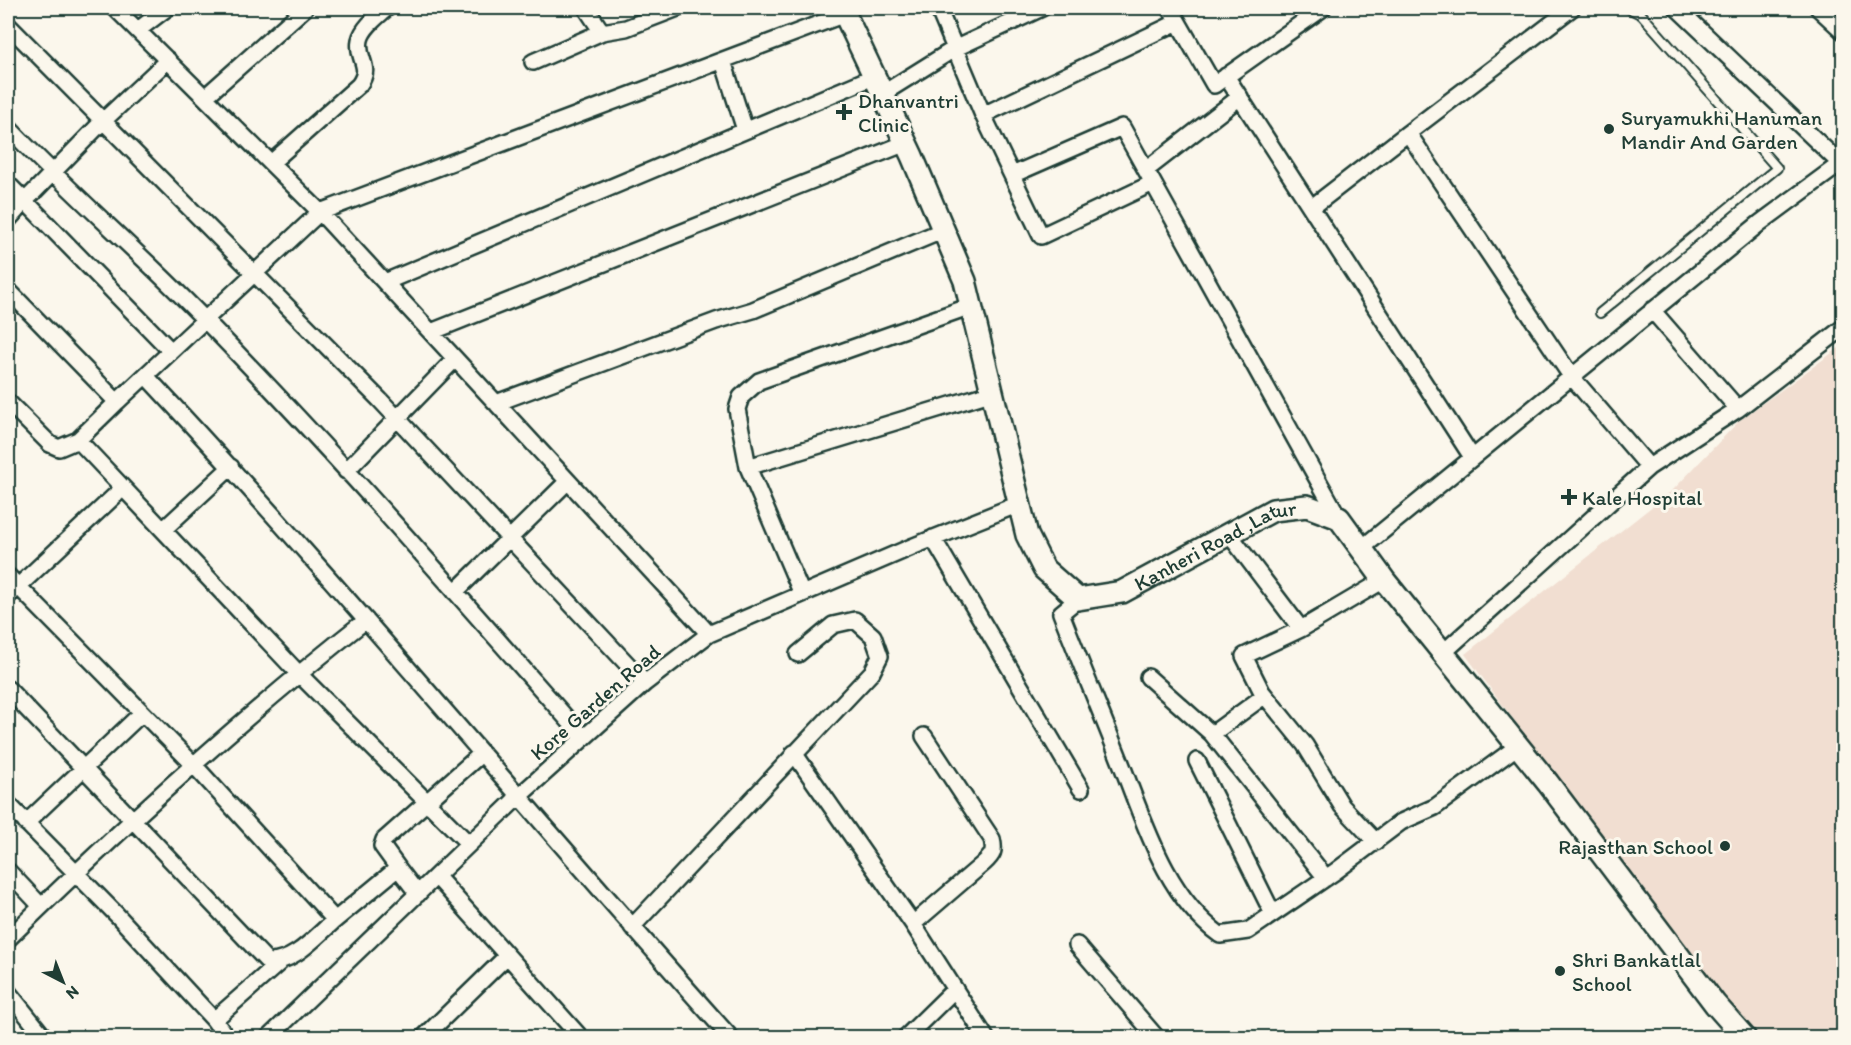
<svg xmlns="http://www.w3.org/2000/svg" width="1851" height="1045" viewBox="0 0 1851 1045" font-family="Itim,sans-serif">
<style>
.built{fill:#f1ded1}
.lines{fill:none;stroke-linecap:round;stroke-linejoin:round}
.lane-casing{stroke:#1f3d34;stroke-width:12}
.street-casing{stroke:#1f3d34;stroke-width:20}
.secondary-casing{stroke:#1f3d34;stroke-width:26}
.lane{stroke:#fbf7ec;stroke-width:8}
.street{stroke:#fbf7ec;stroke-width:15}
.secondary{stroke:#fbf7ec;stroke-width:21}
.poi-dot{fill:#1f3d34;stroke:#fbf7ec;stroke-width:2}
.labels{text-anchor:middle;dominant-baseline:central;stroke-width:6;stroke-linejoin:round;paint-order:stroke}
.poi-label{font-size:21px;fill:#1f3d34;stroke:#fbf7ec;text-anchor:start}
.street-label{font-size:21px;fill:#1f3d34;stroke:#fbf7ec}
</style>
<rect width="100%" height="100%" fill="#fbf7ec"/>
<filter id="ink" filterUnits="userSpaceOnUse"><feTurbulence type="fractalNoise" baseFrequency=".0167" numOctaves="2"/><feDisplacementMap in="SourceGraphic" scale="12" xChannelSelector="R" yChannelSelector="G"/><feConvolveMatrix kernelMatrix="1 2 1 2 8 2 1 2 1" color-interpolation-filters="sRGB"/></filter>
<g filter="url(#ink)">
<path class="built" d="M1843,345V1037H1747L1465,654L1673,490L1740,420Z"/>
<g class="lines">
<defs>
<path id="lane" d="M1600,313L1777,168L1642,15L1628,8"/>
<path id="street" d="M115,8L320,212L709,634
M586,8L602,32L626,28L678,8
M938,8L983,115L1041,236L1153,183
M1170,8L1214,85L1323,8
M1677,8L1844,167
M1818,8L1844,32
M8,25L380,400L645,683
M138,30L167,8
M168,60L103,121L25,201L171,351
M723,61L745,130
M533,62L602,32
M1226,76L1472,457
M882,94L954,49L1042,8
M205,97L305,8
M983,115L1178,22
M8,127C71,194 142,254 206,321C337,455 460,597 584,738
M271,163L359,85C373,66 356,59 360,40C363,27 378,16 387,8
M1146,170L1240,97
M1012,175L1122,127L1339,518
M8,184L25,201L8,220
M1311,208L1408,133
M385,282L873,77
M8,290L117,402L320,212L845,14
M1652,310L1738,409
M431,332L906,143
M146,376C347,591 534,818 731,1038
M8,402L50,444L59,448L78,440L117,402
M496,403L716,321L753,310L944,230
M78,440L298,673L469,844
M748,467L990,393
M1649,467L1738,409L1844,327
M346,471L455,359
M163,530L231,467
M1229,534L1301,629L1384,580
M933,538L1081,789
M1362,548L1760,223L1840,164
M8,576L193,764L335,920L398,868L418,894
M455,592L568,481
M802,594L748,467L737,409L741,397L759,381L971,306
M8,596L123,488
M1078,599L1061,613C1080,662 1100,710 1119,758C1144,820 1164,894 1220,935L1248,931L1336,871L1401,822L1435,807L1518,746
M1301,629L1244,656L1262,692L1305,745L1342,806L1376,842
M1444,652L1649,467L1571,376L1408,133L1572,8
M1148,677L1212,734L1326,878
M8,689L268,962C294,963 316,936 335,920
M1212,734L1264,696
M794,753L913,924L986,1038
M1197,761L1273,914
M8,804L117,915L214,1020L227,1038
M26,823L142,713
M398,868L382,846L384,840L481,754
M8,871L41,906
M437,877L581,1038
M913,924L984,863C993,855 995,851 992,839L924,736
M632,927L872,672L880,656L873,636L855,620L833,625L798,654
M8,939C122,827 240,719 366,620
M1077,945L1157,1038
M8,992L45,1038
M214,1020L280,962
M268,1038L518,797L645,683L709,634L914,546L1019,504
M423,1038L507,956
M905,1038L955,989"/>
<g id="secondary">
<path id="s1" d="M842,8L912,156L965,281L1027,535L1044,569L1078,599L1122,592L1273,510L1307,506L1339,518L1384,580L1548,783L1715,1004L1745,1038"/>
</g>
</defs>
<use href="#lane" class="lane-casing"/>
<use href="#street" class="street-casing"/>
<use href="#secondary" class="secondary-casing"/>
<use href="#lane" class="lane"/>
<use href="#street" class="street"/>
<use href="#secondary" class="secondary"/>
</g>
</g>
<g class="poi-dot">
<path d="M841 103h6v6h6v6h-6v6h-6v-6h-6v-6h6z"/>
<circle cx="1609" cy="129" r="6"/>
<path d="M1566 488h6v6h6v6h-6v6h-6v-6h-6v-6h6z"/>
<circle cx="1725" cy="846" r="6"/>
<circle cx="1560" cy="971" r="6"/>
</g>
<g class="labels">
<g class="poi-label">
<text x="858" y="100">Dhanvantri<tspan x="858" dy="24">Clinic</tspan></text>
<text x="1621" y="117">Suryamukhi Hanuman<tspan x="1621" dy="24">Mandir And Garden</tspan></text>
<text x="1582" y="497">Kale Hospital</text>
<text x="1713" y="846" text-anchor="end">Rajasthan School</text>
<text x="1572" y="959">Shri Bankatlal<tspan x="1572" dy="24">School</tspan></text>
</g>
<g class="street-label">
<text stroke="none"><textPath href="#s1" startOffset="794">Kanheri Road ,Latur</textPath></text>
<text transform="translate(595 702) rotate(-41)">Kore Garden Road</text>
</g>
</g>
<rect width="1851" height="1045" fill="none" stroke="#fbf7ec" stroke-width="30"/>
<rect x="15" y="15" width="1821" height="1015" fill="none" stroke="#1f3d34" stroke-width="2" filter="url(#ink)"/>
<g transform="translate(63 982) rotate(138)" stroke="#fbf7ec" stroke-width="4.5" paint-order="stroke">
<path d="M0-4.5L10 22L0 15L-10 22Z" fill="#1f3d34"/>
<text y="-9" font-size="16" font-weight="bold" text-anchor="middle" fill="#1f3d34">N</text>
</g>
</svg>
